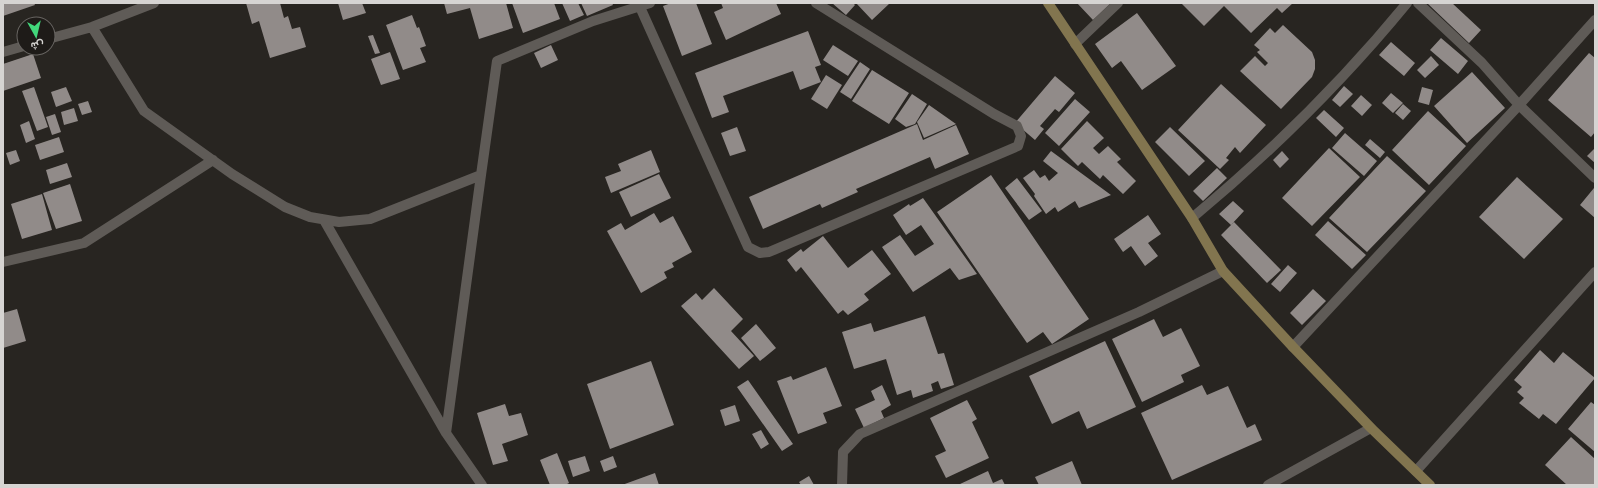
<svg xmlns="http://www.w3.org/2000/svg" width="1598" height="488" viewBox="0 0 1598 488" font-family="Jost,Vazirmatn,sans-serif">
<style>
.building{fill:#918b89}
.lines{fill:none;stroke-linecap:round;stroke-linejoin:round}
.street{stroke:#5f5b57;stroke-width:10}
.secondary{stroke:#82754f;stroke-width:10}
</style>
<rect width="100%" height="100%" fill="#282521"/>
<path class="building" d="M3,3H34L35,5L3,16Z
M246,3H280L284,18L288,16L292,29L300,27L306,47L270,58L259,21L252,24Z
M338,3H362L366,13L343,20Z
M444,3H506L513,28L479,39L470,8L447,14Z
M512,3H554L560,19L523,33Z
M562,3H578L584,15L570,21Z
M581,3H612L613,5L587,16Z
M671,3H696L712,44L682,56L663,6Z
M721,3H776L781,14L726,40L714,12L723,8Z
M832,3H853L855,5L846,15Z
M856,3H890L872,20Z
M1077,3H1111L1093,20Z
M1181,3H1293L1282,13L1277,8L1251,33L1224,6L1204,26Z
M1427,3H1452L1481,30L1469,43Z
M1137,13L1176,66L1142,90L1121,61L1112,68L1095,44Z
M412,15L417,28L419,27L426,46L420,48L426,62L403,70L386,25Z
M1283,25L1312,52L1315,60V69L1312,77L1281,109L1240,71L1255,56L1265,66L1268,63L1257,52L1260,50L1254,45L1270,28L1275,33Z
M808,31L821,65L815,67L821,82L800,90L793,71L723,96L729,112L712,118L695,73Z
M373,35L380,53L375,54L368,36Z
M1441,38L1468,61L1458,74L1430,50Z
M1391,42L1415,63L1404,76L1379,55Z
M551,45L558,60L541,68L534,53Z
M833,45L858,61L848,76L823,60Z
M390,52L400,79L381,85L371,59Z
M1589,53L1595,58V132L1591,137L1548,100Z
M33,54L41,78L3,91V64Z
M1431,56L1439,65L1425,78L1417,70Z
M860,62L870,69L851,99L840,92Z
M872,70L909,93L889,124L852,101Z
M1472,72L1505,108L1467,143L1434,106Z
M826,75L842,85L827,109L811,99Z
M1055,76L1075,93L1059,112L1055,109L1040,126L1044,129L1035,140L1015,123Z
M1221,84L1266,125L1240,153L1235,147L1226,158L1229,160L1220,169L1178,130Z
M1344,86L1353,94L1340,107L1332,100Z
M34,87L48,127L37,131L22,91Z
M66,87L72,101L56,107L51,92Z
M1422,87L1433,90L1429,105L1418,102Z
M1391,93L1403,103L1393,113L1382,103Z
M912,94L927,104L915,124L906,127L895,119Z
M1361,95L1372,105L1362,116L1351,106Z
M1075,99L1090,112L1059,146L1045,133Z
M88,101L92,112L82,115L78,104Z
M1403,104L1411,111L1403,120L1395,113Z
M929,105L956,124L924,138L917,122Z
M74,108L78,121L64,125L61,112Z
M1324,110L1344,128L1336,137L1316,118Z
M1428,111L1466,146L1429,185L1392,150Z
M55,114L61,132L52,135L46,117Z
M29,121L35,139L26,143L20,125Z
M1087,121L1104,138L1093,148L1099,154L1108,146L1121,159L1117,162L1136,181L1123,194L1103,175L1100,179L1082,162L1078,166L1061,149Z
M917,124L923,140L956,125L969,154L935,169L930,157L856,189L858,192L822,208L820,204L763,229L749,197Z
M737,127L746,151L730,156L721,133Z
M1170,127L1205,161L1189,176L1155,142Z
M1345,133L1377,161L1364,176L1332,148Z
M59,137L64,152L40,160L35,145Z
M1370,139L1385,152L1380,158L1365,145Z
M1329,148L1360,177L1312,226L1282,198Z
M1595,148V163L1587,156Z
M16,150L20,161L10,165L6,153Z
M651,150L660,172L611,193L605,177L621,171L618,164Z
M1051,151L1111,195L1079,208L1075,201L1058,212L1055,207L1046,214L1034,196L1035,194L1023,178L1034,170L1040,178L1045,175L1049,181L1058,173L1043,161Z
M1282,151L1289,159L1280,168L1273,160Z
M1387,156L1426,191L1367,252L1329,218Z
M67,163L72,177L50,184L46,170Z
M1217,168L1227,178L1203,201L1193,191Z
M659,174L671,198L631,217L619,192Z
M991,175L1089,319L1052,344L1043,332L1027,343L937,212Z
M1517,177L1563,219L1524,259L1479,217Z
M1017,178L1042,211L1029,220L1005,188Z
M70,184L82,221L56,229L43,193Z
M1594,188H1595V218L1580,205Z
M42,194L52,230L22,239L11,204Z
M923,198L977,274L959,280L950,268L913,292L882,247L900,235L915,256L934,244L921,225L906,235L893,215L909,204L910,206Z
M1233,201L1244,211L1231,225L1219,214Z
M654,213L660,223L673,216L692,252L672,263L674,267L664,272L667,278L641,293L607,231L621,223L625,230Z
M1148,215L1161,234L1148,243L1158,256L1145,266L1131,246L1123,252L1114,239Z
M1328,221L1366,255L1352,269L1315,235Z
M1234,222L1281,270L1267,283L1221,235Z
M823,236L848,268L872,250L891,274L864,294L869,300L848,315L843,310L838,314L801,267L796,272L787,260L801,249L803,252Z
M1288,265L1297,273L1280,292L1271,284Z
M714,288L743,319L731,331L754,356L739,369L681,306L696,293L702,300Z
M1313,289L1326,301L1302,325L1290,313Z
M17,309L26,341L3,348V313Z
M925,316L938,354L944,353L954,385L941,389L938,381L931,384L933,391L913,398L911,390L897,395L886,359L854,369L842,332L871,323L874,332Z
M1154,319L1163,337L1181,328L1200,366L1181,375L1184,382L1142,402L1112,339Z
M756,324L776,348L760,361L741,338Z
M1105,341L1136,407L1087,429L1079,411L1052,424L1029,376Z
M1540,350L1554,363L1563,352L1595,378L1556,424L1543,414L1539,419L1519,403L1524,398L1517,392L1522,387L1514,380Z
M651,361L674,425L610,449L587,384Z
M826,367L842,406L823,413L827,423L798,434L777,381L791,376L793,380Z
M748,380L793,444L782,451L737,387Z
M882,385L891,405L881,411L884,418L864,428L855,409L875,400L871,391Z
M1202,385L1207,395L1228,386L1247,428L1255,424L1262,440L1172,480L1141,413Z
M967,400L977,419L972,422L989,458L946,478L935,456L946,451L930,418Z
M1591,402L1595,405V452L1568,429Z
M505,404L509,416L521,413L528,435L502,444L508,461L493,465L477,413Z
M735,405L740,421L725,426L720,410Z
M761,430L769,444L761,449L752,434Z
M1571,437L1595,459V485H1567L1545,465Z
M557,453L569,483L565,485H550L540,460Z
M585,456L590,471L573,477L568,461Z
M613,456L617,467L604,472L600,461Z
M1072,461L1082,485H1039L1035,477Z
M988,471L993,483L1002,479L1005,485H960V484Z
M655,473L659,485H622Z
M809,476L814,485H801L799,482Z"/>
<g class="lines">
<path class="street" d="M1418,3L1482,63L1519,105L1595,178
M640,7L748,247L760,253L769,252L1018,146L1021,136L1017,126L994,114L816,3
M92,27L144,111L232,174L285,207L310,217L339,222L370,219L481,175L497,61L593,21L650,3
M48,39L92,27L154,3
M1075,44L1118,3
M3,52L24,46
M1192,218C1270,153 1343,81 1407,3
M324,220L446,433L482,485
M3,262L84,243L213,160
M1293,347L1519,105L1595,20
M446,433L481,175
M1416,471L1595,272
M842,485L843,452L860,434L1139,312L1223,271
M1268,485L1371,428"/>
<path class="secondary" d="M1048,3L1192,218L1223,271L1293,347L1371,428L1430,485"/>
</g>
<rect width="1598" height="488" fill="none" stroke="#d6d4d2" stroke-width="8"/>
<g transform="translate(36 36) rotate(172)"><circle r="19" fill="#1e1b18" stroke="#686562"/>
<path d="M0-3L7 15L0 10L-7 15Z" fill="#42d77b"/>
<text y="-6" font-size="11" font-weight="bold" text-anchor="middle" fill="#d6d4d2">ش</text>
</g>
</svg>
